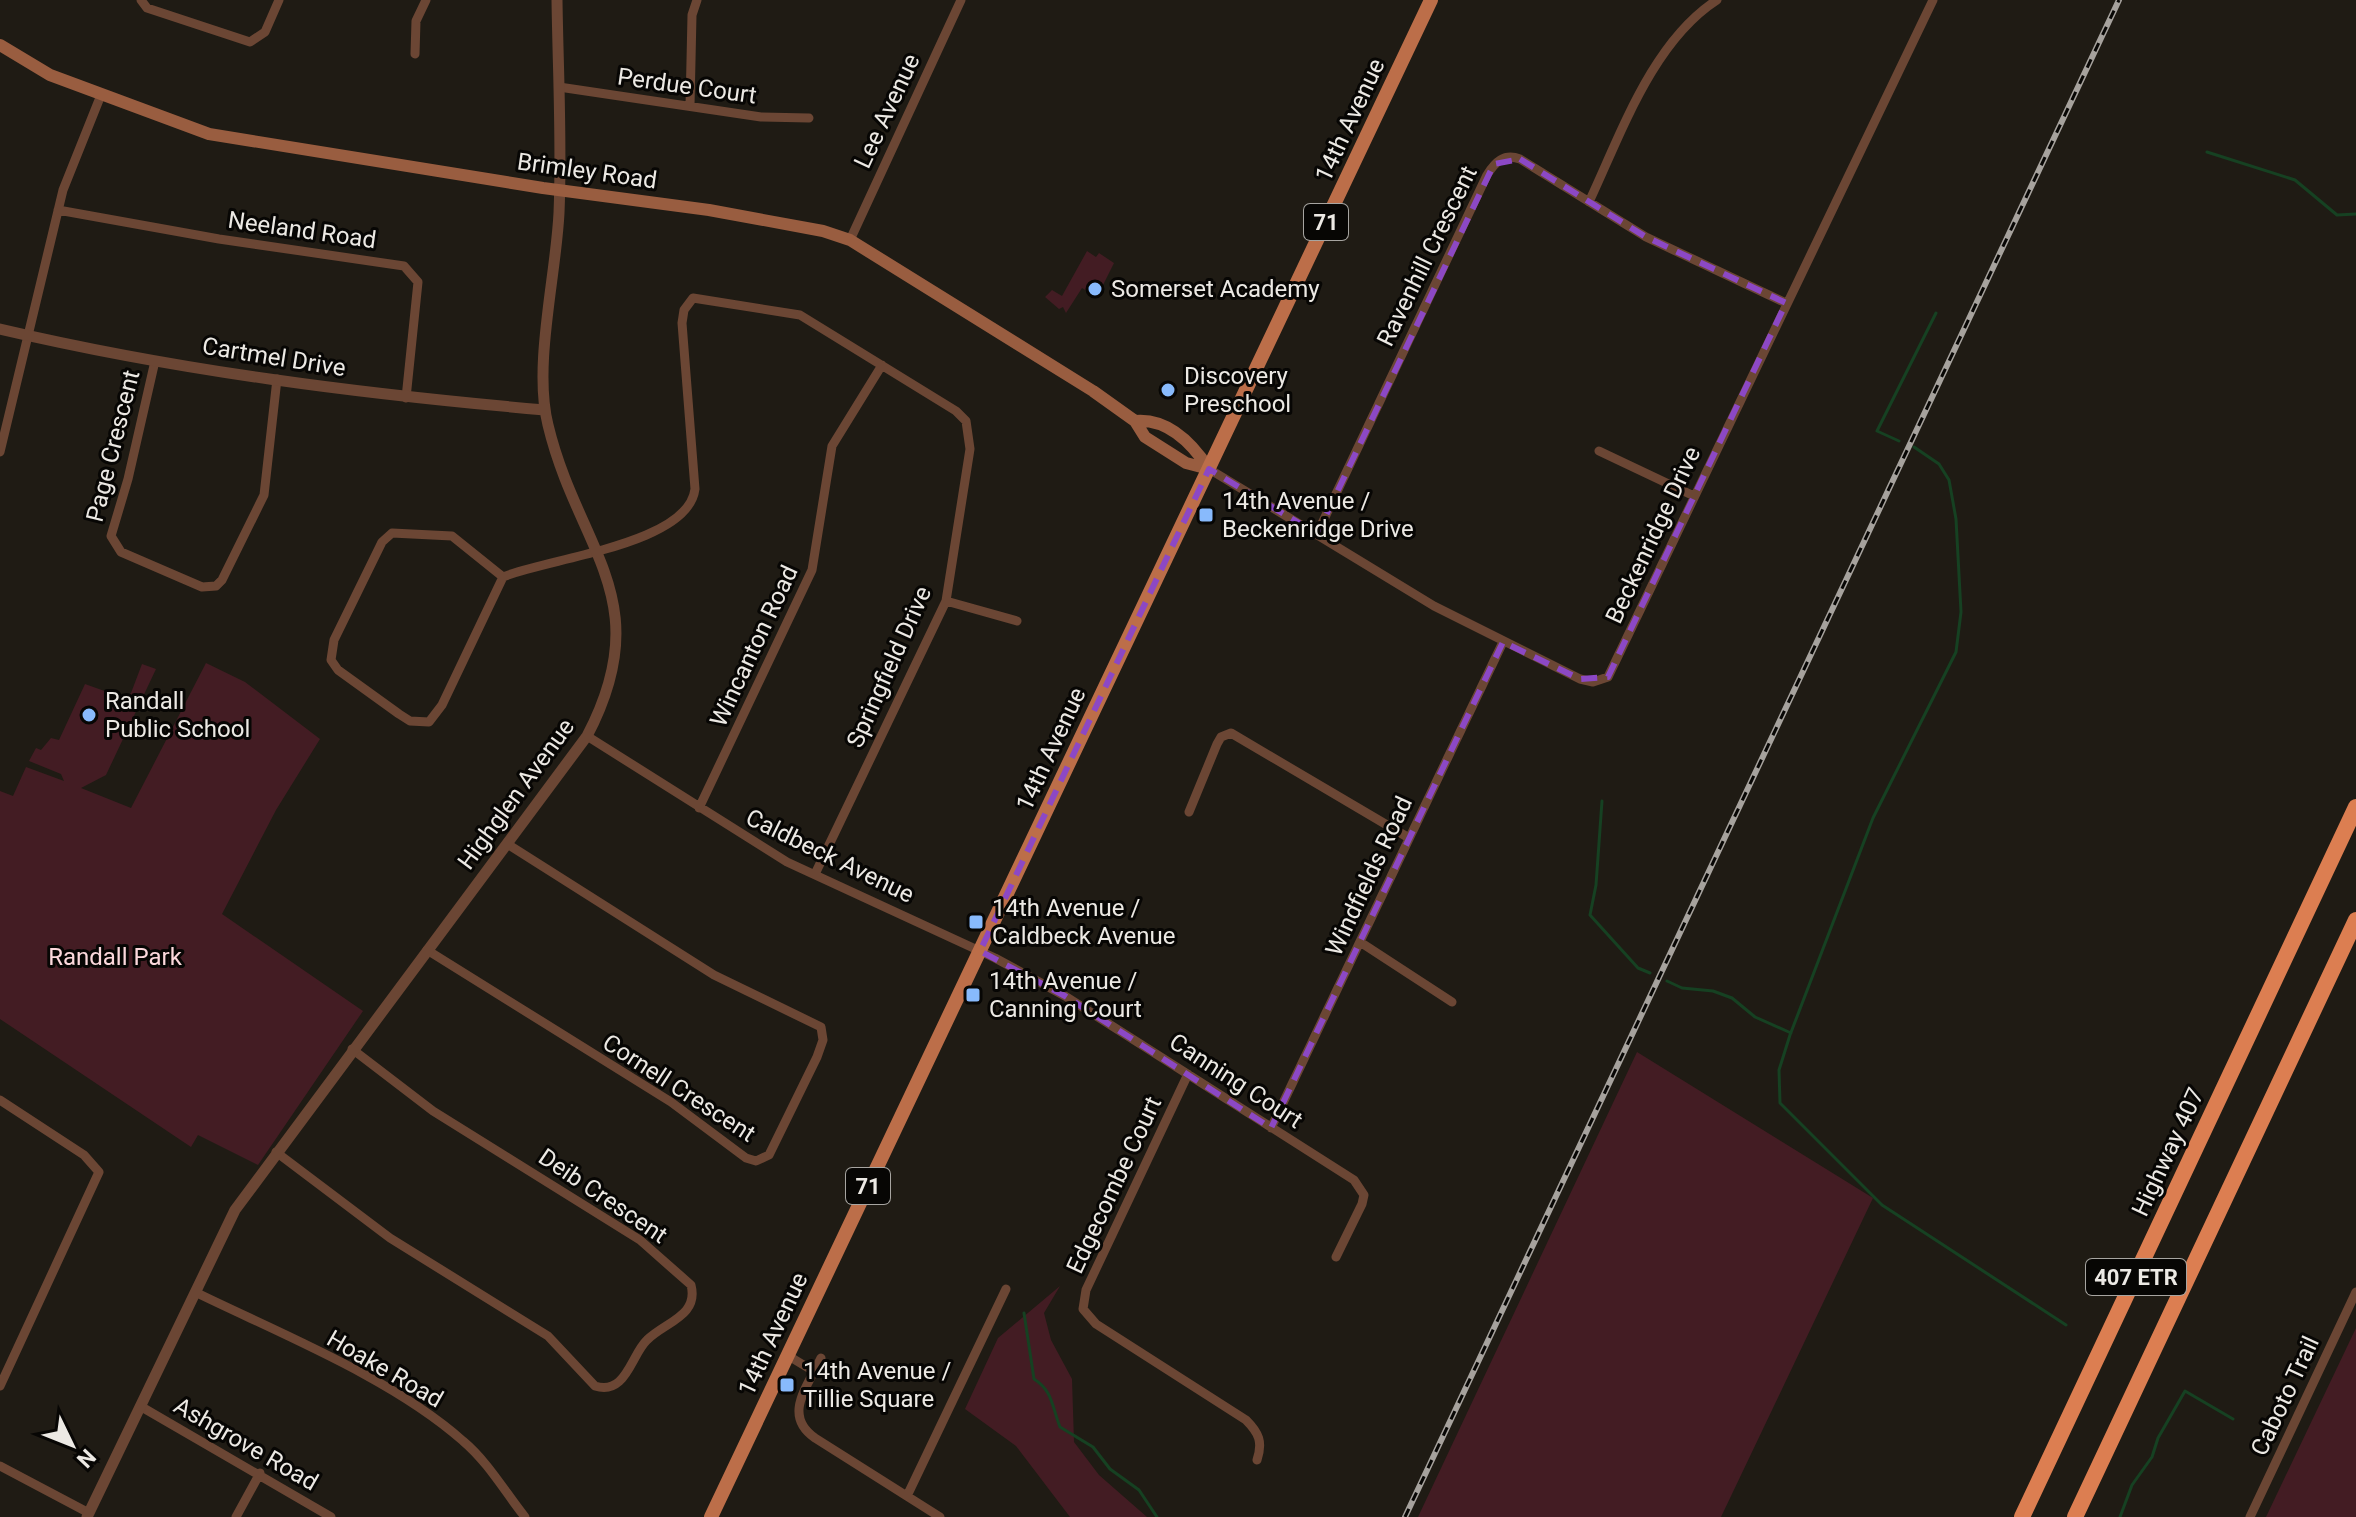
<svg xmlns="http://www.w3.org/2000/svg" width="2356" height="1517" viewBox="0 0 2356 1517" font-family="Roboto,sans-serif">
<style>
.green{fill:#431c23}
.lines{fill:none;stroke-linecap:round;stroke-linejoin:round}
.stream{stroke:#164122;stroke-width:3}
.minor{stroke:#6b4634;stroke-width:9}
.tertiary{stroke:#6b4634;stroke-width:11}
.secondary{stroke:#995d40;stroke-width:12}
.primary{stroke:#bc6e49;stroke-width:14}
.motorway{stroke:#dc7e51;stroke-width:16}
.rail-casing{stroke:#a6a29d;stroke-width:6}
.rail{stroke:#070604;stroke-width:3;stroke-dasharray:9;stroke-linecap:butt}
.marked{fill:none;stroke:#8c48c5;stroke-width:6;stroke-dasharray:16 10;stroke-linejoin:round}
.poi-dot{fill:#88bafc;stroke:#070604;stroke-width:3}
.labels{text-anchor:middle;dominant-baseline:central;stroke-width:6;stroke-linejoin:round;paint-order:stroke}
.shield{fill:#070604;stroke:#a7a5a1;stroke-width:2}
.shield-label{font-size:22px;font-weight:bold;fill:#ece9e4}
.street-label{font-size:24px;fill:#ece9e4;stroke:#070604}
.poi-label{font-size:24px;fill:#ece9e4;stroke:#070604;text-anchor:start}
.park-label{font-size:24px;fill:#fcd8dc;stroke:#070604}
</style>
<rect width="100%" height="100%" fill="#1f1b14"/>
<path class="green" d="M1087,251L1096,257L1099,253L1114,263L1097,297L1082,288L1066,313L1063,307L1059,309L1045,297L1052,290L1062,296Z
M206,663L245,682L320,739L276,810L222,914L363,1011L258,1165L198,1135L191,1147L0,1019V791L13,796L26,767L64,781L61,774L29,761L36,748L41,750L51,738L59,740L85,684L124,698L131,693L142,664L156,669L106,775L81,788L131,808Z
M1637,1052L1873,1198L1721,1517H1418Z
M1060,1286L1044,1313L1051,1340L1072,1379L1074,1442L1099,1475L1147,1517H1070L1016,1446L965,1409L998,1338Z
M2356,1328V1517H2266Z"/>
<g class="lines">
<path class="stream" d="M2207,152L2295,180L2337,215L2356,214
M1899,441L1877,431L1936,313
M1914,447L1939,464L1949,480L1956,519L1961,612L1956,652L1873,818L1790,1035L1779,1070L1780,1103L1882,1205L2066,1325
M1602,801L1596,885L1590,915L1638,968L1650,973
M1667,981L1682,988L1713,991L1732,998L1755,1017L1791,1033
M1024,1313L1034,1379C1053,1391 1052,1407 1060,1427L1093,1447L1110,1469L1139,1490L1157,1517
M2120,1517L2132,1485L2152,1457L2158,1438L2185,1391L2233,1419"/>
<path class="minor" d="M141,0L147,8L250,42L265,32L279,0
M415,54L416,21L426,0
M559,87L761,117L809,118
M690,106L692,15L697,0
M1589,202C1621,134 1652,42 1717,0
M58,210L219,239L404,266L418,282L406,398
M850,240L961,0
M155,361L128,479L111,536L121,552L202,587L216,586L222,580L264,495L277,379
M1599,451L1694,496
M0,452L63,190L101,95
M1209,469L1434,606L1580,679L1593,682L1608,677L1933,0
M1317,534L1487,175C1495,162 1504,153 1520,159L1646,237L1786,303
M503,577L452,536L392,533L382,542L334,640L331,660L338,670L399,714L410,721L429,722L442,705L503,577C547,558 688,545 695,489L682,323L684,310L693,298L800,315L956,411L966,421L970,449L946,601L816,872
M946,601L1017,621
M587,736L787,862L995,958L1065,996L1354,1180L1364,1195L1362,1204L1336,1257
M699,808L812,570L832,446L882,365
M1189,812L1217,744L1221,737L1231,733L1409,838
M1360,942L1452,1002
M427,950L671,1102L746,1158L756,1161L769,1155L817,1057L823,1040L821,1027L714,975L509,845
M1188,1074L1086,1290L1083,1309L1096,1324L1246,1420C1259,1433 1263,1442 1257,1460
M0,1100L84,1155L99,1172L0,1386
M1271,1128L1503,642
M276,1152L390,1238L548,1336L595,1386C626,1396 631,1355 647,1340C665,1322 699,1316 691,1285L640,1240L433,1111L352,1049
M195,1292C281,1334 392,1378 463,1441C488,1462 505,1492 525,1517
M787,1355L815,1372
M821,1358C808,1386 782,1415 815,1438L940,1517
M140,1406L331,1517
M0,1466L89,1513
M907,1496L1006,1289
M236,1517L260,1473
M2250,1517L2356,1292"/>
<path class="tertiary" d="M0,329C179,371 362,394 545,410
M87,1517L235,1210L587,736C659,599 578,550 548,425C533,366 556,276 559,213C562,142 558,71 557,0"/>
<path class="secondary" d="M0,45L50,75L209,134L543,188L709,210L823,231L850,240L1093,391L1135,421L1145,437L1186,463L1209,469
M1135,421C1168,418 1192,443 1209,469"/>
<path class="primary" d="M711,1517L1431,0"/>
<path class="motorway" d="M2022,1517L2356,807
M2075,1517L2356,920"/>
<defs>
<path id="rail" d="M1405,1517L2119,0"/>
</defs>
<use href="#rail" class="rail-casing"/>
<use href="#rail" class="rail"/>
</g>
<path class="marked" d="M1520,159L1646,237L1786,303L1608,677L1580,679L1503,642L1271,1128L1065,996L980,951L1209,469L1317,534L1494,164Z"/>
<g class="poi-dot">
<circle cx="1095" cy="289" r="8"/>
<circle cx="1168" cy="390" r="8"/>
<rect x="1198" y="507" width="16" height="16" rx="4"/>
<circle cx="89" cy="715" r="8"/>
<rect x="968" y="914" width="16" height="16" rx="4"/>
<rect x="965" y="987" width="16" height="16" rx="4"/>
<rect x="779" y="1377" width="16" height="16" rx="4"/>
</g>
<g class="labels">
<g class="shield">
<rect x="1304" y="204" width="44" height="36" rx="6"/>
<rect x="846" y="1168" width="44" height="36" rx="6"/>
<rect x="2086" y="1259" width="100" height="36" rx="6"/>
</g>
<g class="shield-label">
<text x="1326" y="222">71</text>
<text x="868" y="1186">71</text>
<text x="2136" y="1277">407 ETR</text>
</g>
<g class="street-label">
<text transform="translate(687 86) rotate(8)">Perdue Court</text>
<text transform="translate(887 111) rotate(-65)">Lee Avenue</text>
<text transform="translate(1350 120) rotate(-65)">14th Avenue</text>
<text transform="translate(587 171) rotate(8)">Brimley Road</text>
<text transform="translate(302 230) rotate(8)">Neeland Road</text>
<text transform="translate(1427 256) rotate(-64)">Ravenhill Crescent</text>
<text transform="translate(274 357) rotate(9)">Cartmel Drive</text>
<text transform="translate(113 446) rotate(-76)">Page Crescent</text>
<text transform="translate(1653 535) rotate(-65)">Beckenridge Drive</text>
<text transform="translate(754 646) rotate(-65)">Wincanton Road</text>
<text transform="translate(889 667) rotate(-66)">Springfield Drive</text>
<text transform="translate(1051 749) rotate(-65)">14th Avenue</text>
<text transform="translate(516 794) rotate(-54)">Highglen Avenue</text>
<text transform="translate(830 856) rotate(26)">Caldbeck Avenue</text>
<text transform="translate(1369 876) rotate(-65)">Windfields Road</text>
<text transform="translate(1236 1081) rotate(33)">Canning Court</text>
<text transform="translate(679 1088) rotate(33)">Cornell Crescent</text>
<text transform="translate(2168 1152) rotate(-65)">Highway 407</text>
<text transform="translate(1114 1185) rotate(-65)">Edgecombe Court</text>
<text transform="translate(603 1196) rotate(34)">Deib Crescent</text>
<text transform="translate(773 1334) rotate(-65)">14th Avenue</text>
<text transform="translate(385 1369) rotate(30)">Hoake Road</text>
<text transform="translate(2285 1396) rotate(-65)">Caboto Trail</text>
<text transform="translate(246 1444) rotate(30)">Ashgrove Road</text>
</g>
<g class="poi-label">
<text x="1111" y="289">Somerset Academy</text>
<text x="1184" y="376">Discovery<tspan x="1184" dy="28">Preschool</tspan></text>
<text x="1222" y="501">14th Avenue /<tspan x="1222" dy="28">Beckenridge Drive</tspan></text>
<text x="105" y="701">Randall<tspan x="105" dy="28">Public School</tspan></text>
<text x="992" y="908">14th Avenue /<tspan x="992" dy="28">Caldbeck Avenue</tspan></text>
<text x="989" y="981">14th Avenue /<tspan x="989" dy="28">Canning Court</tspan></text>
<text x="803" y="1371">14th Avenue /<tspan x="803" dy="28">Tillie Square</tspan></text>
</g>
<g class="park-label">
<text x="115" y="957">Randall Park</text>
</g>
</g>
<g transform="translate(72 1445) rotate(133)" stroke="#070604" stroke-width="6" paint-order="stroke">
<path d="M0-6L14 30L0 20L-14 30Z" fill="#ece9e4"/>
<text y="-12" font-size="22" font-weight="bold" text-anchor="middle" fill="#ece9e4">N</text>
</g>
</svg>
